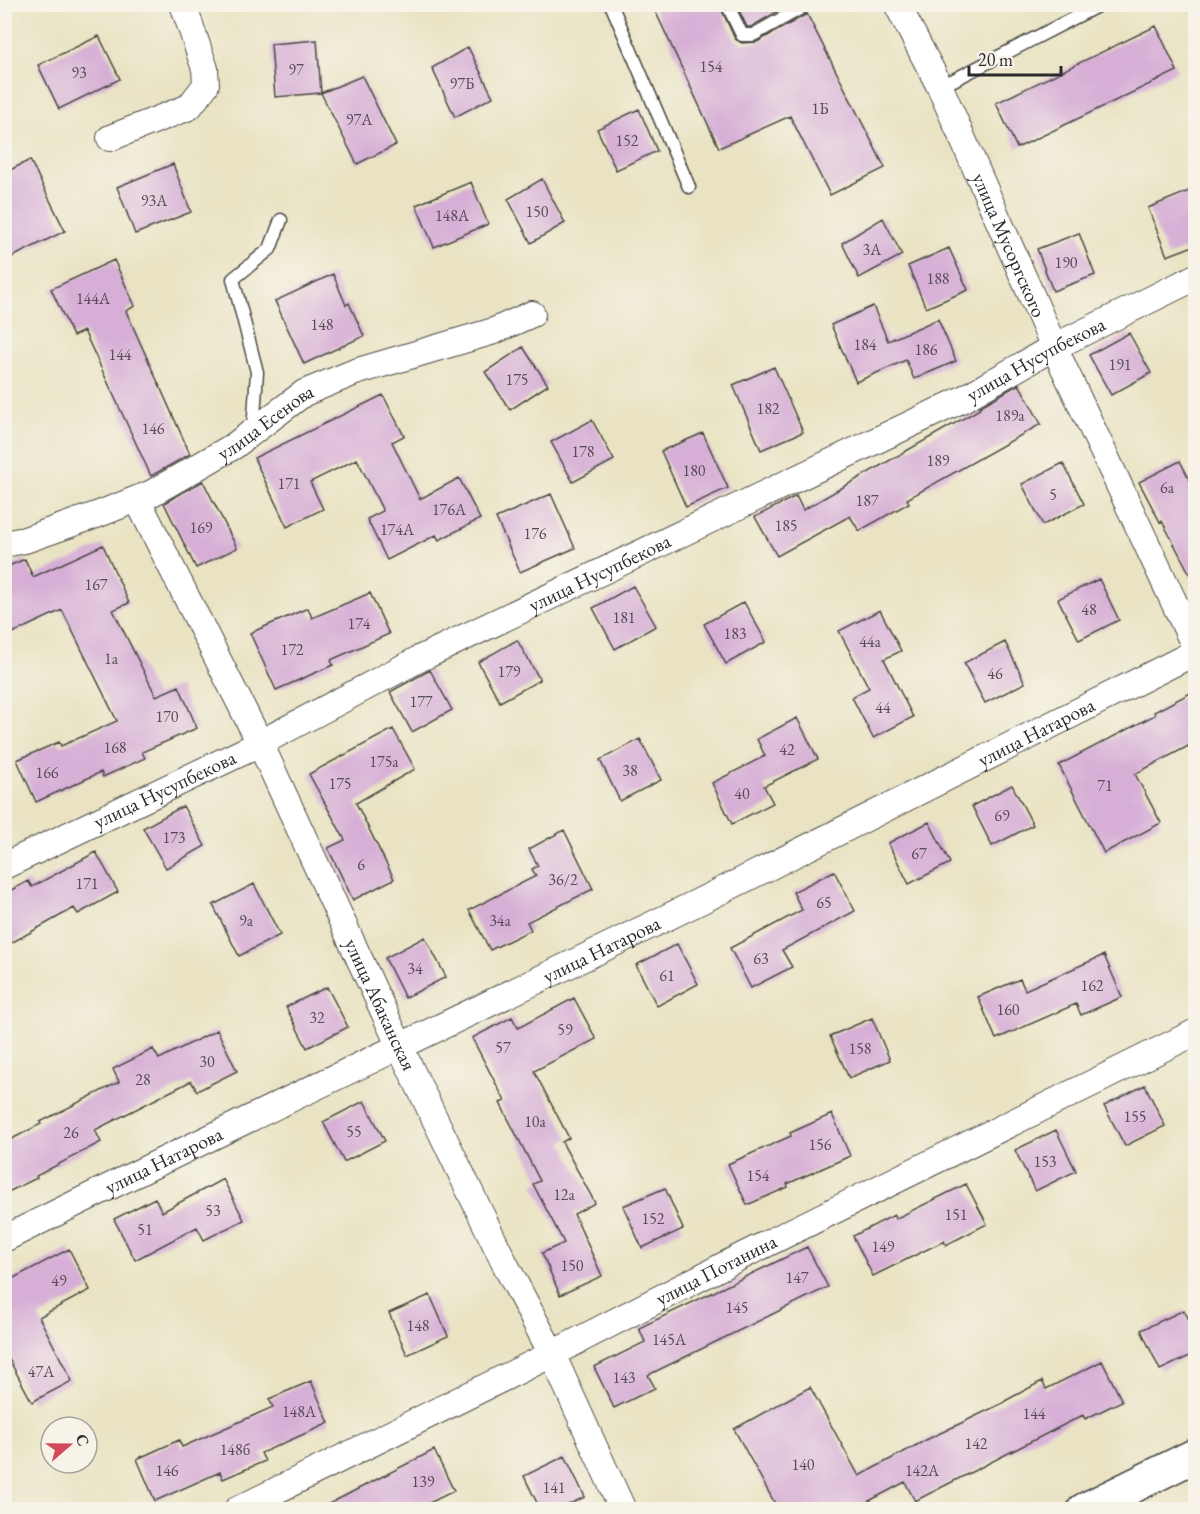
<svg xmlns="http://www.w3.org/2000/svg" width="1200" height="1514" viewBox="0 0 1200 1514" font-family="'EB Garamond',serif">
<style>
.building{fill:#d6aed6}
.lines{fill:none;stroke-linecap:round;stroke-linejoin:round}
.lane-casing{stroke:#484742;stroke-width:15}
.street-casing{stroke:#484742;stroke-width:28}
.secondary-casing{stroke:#484742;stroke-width:36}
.lane{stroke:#fff;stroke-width:12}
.street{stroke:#fff;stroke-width:26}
.secondary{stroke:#fff;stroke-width:33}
.labels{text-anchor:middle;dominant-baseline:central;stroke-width:5;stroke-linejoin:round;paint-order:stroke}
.number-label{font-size:16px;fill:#564c56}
.street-label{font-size:20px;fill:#2b2b2b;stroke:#f7f3e8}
</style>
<rect width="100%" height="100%" fill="#f7f3e8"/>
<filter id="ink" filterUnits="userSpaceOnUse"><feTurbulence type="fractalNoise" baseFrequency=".0167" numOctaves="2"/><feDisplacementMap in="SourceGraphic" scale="12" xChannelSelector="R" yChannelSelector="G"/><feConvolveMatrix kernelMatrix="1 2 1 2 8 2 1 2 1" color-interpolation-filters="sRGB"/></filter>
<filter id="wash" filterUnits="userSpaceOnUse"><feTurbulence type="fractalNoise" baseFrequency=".008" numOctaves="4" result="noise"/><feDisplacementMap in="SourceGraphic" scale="24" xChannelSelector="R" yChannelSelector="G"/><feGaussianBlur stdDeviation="1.35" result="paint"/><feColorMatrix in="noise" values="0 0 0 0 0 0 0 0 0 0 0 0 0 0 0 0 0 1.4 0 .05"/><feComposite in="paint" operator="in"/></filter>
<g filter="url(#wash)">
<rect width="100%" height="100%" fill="#e9e3c3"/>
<g id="blocks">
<path class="building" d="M652,4H719L735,39L742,43L757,42L807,14L885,168L830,195L790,116L719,148Z
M736,4H790L751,27H747Z
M1156,26L1177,71L1017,148L996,103Z
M99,36L120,79L59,109L38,65Z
M317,40L321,93L275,97L271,44Z
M468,47L493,97L455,117L432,68Z
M362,76L396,145L357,164L321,93Z
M639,109L657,151L616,170L597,129Z
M30,160L65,231L4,261V173Z
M173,164L191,212L135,234L117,187Z
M542,179L565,223L531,243L508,199Z
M471,182L488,224L434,247L416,205Z
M1196,188V245L1167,256L1148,208Z
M883,218L902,255L859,278L842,243Z
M1079,233L1095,275L1053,291L1037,249Z
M949,248L968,290L926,308L908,266Z
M114,260L135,306L126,311L190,454L151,476L84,331L73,336L51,289Z
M333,274L346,305L349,303L364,336L304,364L275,301Z
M873,306L888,341L938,319L956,361L914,379L906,360L856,382L831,325Z
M1129,333L1151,373L1111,395L1089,355Z
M523,347L548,385L510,410L485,372Z
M774,367L803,432L761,450L733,385Z
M1019,384L1041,424L907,499L909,503L859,531L850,516L777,556L755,517L796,496L803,510L980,409L979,407Z
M383,395L404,436L392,442L420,499L459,478L480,519L439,540L436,535L387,560L367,519L383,511L357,459L310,482L323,509L287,527L254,458Z
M592,420L614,460L573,482L551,442Z
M703,433L728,488L686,507L661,451Z
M1180,461L1196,492V586L1162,521L1160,522L1139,482Z
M1063,463L1084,504L1043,525L1022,484Z
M203,481L237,548L196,568L164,503Z
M551,494L575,548L520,572L496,518Z
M103,545L129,603L113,610L156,696L179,686L197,728L142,752L145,758L103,777L101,772L36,802L17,760L59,742L61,746L117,721L62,610L4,637V568L25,559L33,577Z
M1099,579L1119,620L1079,640L1058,599Z
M633,586L656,626L615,649L593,608Z
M370,593L389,634L331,660L333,665L276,690L250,633L308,608L312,618Z
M744,602L766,642L726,664L704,624Z
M880,610L901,651L884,659L913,717L873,738L852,697L869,688L839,631Z
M517,640L540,680L500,702L478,662Z
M1005,642L1025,683L985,703L964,663Z
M430,670L452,710L412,732L390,692Z
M1196,690V742L1135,774L1161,823L1104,853L1059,765L1155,715L1154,712Z
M797,718L818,759L764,786L773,803L732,824L712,783L765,756L757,739Z
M393,729L415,769L356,803L394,879L353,900L328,848L345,840L309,774Z
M640,739L661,780L620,801L600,760Z
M1012,785L1033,825L992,846L972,806Z
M183,806L205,846L166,868L143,828Z
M929,822L950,863L909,884L888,843Z
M564,830L593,889L527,922L531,930L490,950L469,910L536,876L532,869L538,866L529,849Z
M96,852L118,892L78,914L74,908L4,947V894L28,881L32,887Z
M834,871L855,911L782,950L792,967L751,988L730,948L802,910L793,892Z
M254,884L280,935L239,956L213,905Z
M425,937L446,977L405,998L385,958Z
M677,944L698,984L657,1006L636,965Z
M1104,955L1122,997L1081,1015L1076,1004L996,1039L978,997L1020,979L1025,990Z
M327,987L348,1027L307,1048L286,1007Z
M574,998L596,1039L534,1071L569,1138L562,1142L595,1203L574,1214L602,1276L560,1295L542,1253L564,1243L533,1184L540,1181L500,1103L505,1101L472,1038L512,1017L518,1028Z
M872,1018L890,1060L849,1078L830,1036Z
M217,1030L237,1071L197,1091L191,1081L95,1130L101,1142L36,1176L37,1178L4,1194V1143L41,1124L40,1122L119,1082L113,1069L153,1049L159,1059Z
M1145,1085L1165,1126L1125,1146L1104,1106Z
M364,1101L385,1141L344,1162L323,1122Z
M832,1114L850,1156L787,1184L788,1187L747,1205L728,1164L791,1136L790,1133Z
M1056,1130L1076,1171L1035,1191L1015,1150Z
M223,1179L244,1220L204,1240L197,1227L135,1260L114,1219L155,1198L162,1212Z
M966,1184L987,1224L946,1245L944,1241L873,1276L853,1236L894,1215L895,1219Z
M665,1188L683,1229L642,1248L623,1206Z
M807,1247L828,1287L648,1375L655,1388L614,1408L594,1367L645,1342L639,1328Z
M69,1249L90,1290L39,1317L72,1381L32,1402L4,1350V1283Z
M430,1295L448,1336L407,1355L389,1313Z
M1184,1310L1196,1334V1353L1160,1370L1141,1330Z
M1102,1361L1122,1401L1085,1419L1083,1415L915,1501L905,1482L854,1509H778L734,1429L810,1387L859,1476L928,1439L1005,1402V1401L1042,1381L1046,1389Z
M311,1381L329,1423L261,1453L265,1461L223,1479L220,1472L155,1501L137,1459L179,1440L182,1447L273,1407L269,1399Z
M434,1450L454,1491L417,1509H319Z
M565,1456L585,1497L559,1509H540L524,1476Z"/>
</g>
</g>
<g filter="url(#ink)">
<use href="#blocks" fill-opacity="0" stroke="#484742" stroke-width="1.5"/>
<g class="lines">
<defs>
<path id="lane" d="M611,4L689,187
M727,4L742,35H753L808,4
M940,87L1101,4
M253,431L257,372L233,279L270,249L281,220"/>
<g id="street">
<path id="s1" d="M897,4L940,87L1054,347L1196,649"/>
<path d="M110,138L189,107L206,85L205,69L183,4"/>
<path id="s2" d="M137,499L260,743L400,1047L504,1262L552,1354L623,1510"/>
<path id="s3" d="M4,544L25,540L99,514L152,493L234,446L304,393L355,372L494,331L532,314"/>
<path id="s4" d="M4,866L253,747L419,659L963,399L1054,347L1196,277"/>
<path id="s5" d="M4,1239C253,1114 506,998 755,874C902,801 1048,725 1196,652"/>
<path id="s6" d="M237,1510L552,1354L742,1256L1196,1032"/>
</g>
<path id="secondary" d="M1084,1510L1196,1455"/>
</defs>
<use href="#lane" class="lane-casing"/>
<use href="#street" class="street-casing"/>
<use href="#secondary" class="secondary-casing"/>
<use href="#lane" class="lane"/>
<use href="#street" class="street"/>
<use href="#secondary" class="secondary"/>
</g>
</g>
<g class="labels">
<g class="number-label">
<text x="711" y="66">154</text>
<text x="296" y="69">97</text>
<text x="79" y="72">93</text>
<text x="462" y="83">97Б</text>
<text x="820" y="108">1Б</text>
<text x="359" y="119">97А</text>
<text x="627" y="140">152</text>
<text x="154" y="200">93А</text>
<text x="537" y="211">150</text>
<text x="452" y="215">148А</text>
<text x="872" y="249">3А</text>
<text x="1066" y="262">190</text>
<text x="938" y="278">188</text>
<text x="93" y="298">144А</text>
<text x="322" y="324">148</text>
<text x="865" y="344">184</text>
<text x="926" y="349">186</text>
<text x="120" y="354">144</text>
<text x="1120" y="364">191</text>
<text x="517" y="379">175</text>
<text x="768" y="408">182</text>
<text x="1010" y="415">189а</text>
<text x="153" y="428">146</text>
<text x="583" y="451">178</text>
<text x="938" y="460">189</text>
<text x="694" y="470">180</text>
<text x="289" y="483">171</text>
<text x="1167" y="487">6а</text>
<text x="1053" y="494">5</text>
<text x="867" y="500">187</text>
<text x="449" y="509">176А</text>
<text x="786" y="525">185</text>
<text x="201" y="527">169</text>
<text x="397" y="529">174А</text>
<text x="535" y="533">176</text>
<text x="96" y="584">167</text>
<text x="1089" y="609">48</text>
<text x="624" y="617">181</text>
<text x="359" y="623">174</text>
<text x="735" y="633">183</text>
<text x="870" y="641">44а</text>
<text x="292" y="649">172</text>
<text x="111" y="658">1а</text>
<text x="509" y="671">179</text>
<text x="995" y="673">46</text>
<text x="421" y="701">177</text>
<text x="883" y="707">44</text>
<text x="167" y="716">170</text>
<text x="115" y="747">168</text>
<text x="787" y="749">42</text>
<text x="384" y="761">175а</text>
<text x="630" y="770">38</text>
<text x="47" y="772">166</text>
<text x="340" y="783">175</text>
<text x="1105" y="785">71</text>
<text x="742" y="793">40</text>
<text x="1002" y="815">69</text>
<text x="174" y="837">173</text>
<text x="919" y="853">67</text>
<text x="361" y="864">6</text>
<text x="563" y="879">36/2</text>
<text x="87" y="883">171</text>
<text x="824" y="902">65</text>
<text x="246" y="920">9а</text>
<text x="500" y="920">34а</text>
<text x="761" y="958">63</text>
<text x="415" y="968">34</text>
<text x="667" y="975">61</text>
<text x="1092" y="985">162</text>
<text x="1008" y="1009">160</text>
<text x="317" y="1017">32</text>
<text x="565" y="1029">59</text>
<text x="503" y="1047">57</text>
<text x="860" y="1048">158</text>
<text x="207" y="1061">30</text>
<text x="143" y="1079">28</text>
<text x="1135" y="1116">155</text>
<text x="535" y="1121">10а</text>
<text x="354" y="1131">55</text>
<text x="71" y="1132">26</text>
<text x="820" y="1144">156</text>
<text x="1045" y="1161">153</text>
<text x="758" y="1175">154</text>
<text x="564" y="1194">12а</text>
<text x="213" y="1210">53</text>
<text x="956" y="1214">151</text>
<text x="653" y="1218">152</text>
<text x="145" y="1229">51</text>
<text x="883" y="1246">149</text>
<text x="572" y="1265">150</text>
<text x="797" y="1277">147</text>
<text x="59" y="1280">49</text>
<text x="737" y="1307">145</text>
<text x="418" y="1325">148</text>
<text x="669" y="1339">145А</text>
<text x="41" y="1371">47А</text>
<text x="624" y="1377">143</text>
<text x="299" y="1411">148А</text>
<text x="1034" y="1413">144</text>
<text x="976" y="1443">142</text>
<text x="235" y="1449">148б</text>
<text x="803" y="1464">140</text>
<text x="167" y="1470">146</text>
<text x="922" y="1470">142А</text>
<text x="423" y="1481">139</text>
<text x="554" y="1487">141</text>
</g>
<g class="street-label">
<text stroke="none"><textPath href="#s1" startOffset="266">улица Мусоргского</textPath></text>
<text stroke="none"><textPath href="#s4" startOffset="1150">улица Нусупбекова</textPath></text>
<text stroke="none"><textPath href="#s3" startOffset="291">улица Есенова</textPath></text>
<text stroke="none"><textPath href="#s4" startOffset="664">улица Нусупбекова</textPath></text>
<text stroke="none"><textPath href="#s5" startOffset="1150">улица Натарова</textPath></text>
<text stroke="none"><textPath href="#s4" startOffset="178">улица Нусупбекова</textPath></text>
<text stroke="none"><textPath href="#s5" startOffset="664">улица Натарова</textPath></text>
<text stroke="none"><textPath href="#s2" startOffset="561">улица Абаканская</textPath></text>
<text stroke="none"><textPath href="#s5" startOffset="178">улица Натарова</textPath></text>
<text stroke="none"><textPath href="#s6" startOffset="536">улица Потанина</textPath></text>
</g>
</g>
<rect width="1200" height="1514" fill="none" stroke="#f7f3e8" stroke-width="24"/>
<g transform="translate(69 1445) rotate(70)"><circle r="28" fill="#f7f3e8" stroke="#a5a39c" stroke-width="1.5"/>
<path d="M0-4.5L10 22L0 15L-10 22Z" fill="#d1495b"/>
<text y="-9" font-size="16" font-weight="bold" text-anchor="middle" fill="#2b2b2b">С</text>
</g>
<path d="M969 66v9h92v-9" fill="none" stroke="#2b2b2b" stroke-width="3"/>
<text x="978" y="66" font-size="18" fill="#2b2b2b" stroke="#f7f3e8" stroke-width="4.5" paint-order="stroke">20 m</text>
</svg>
